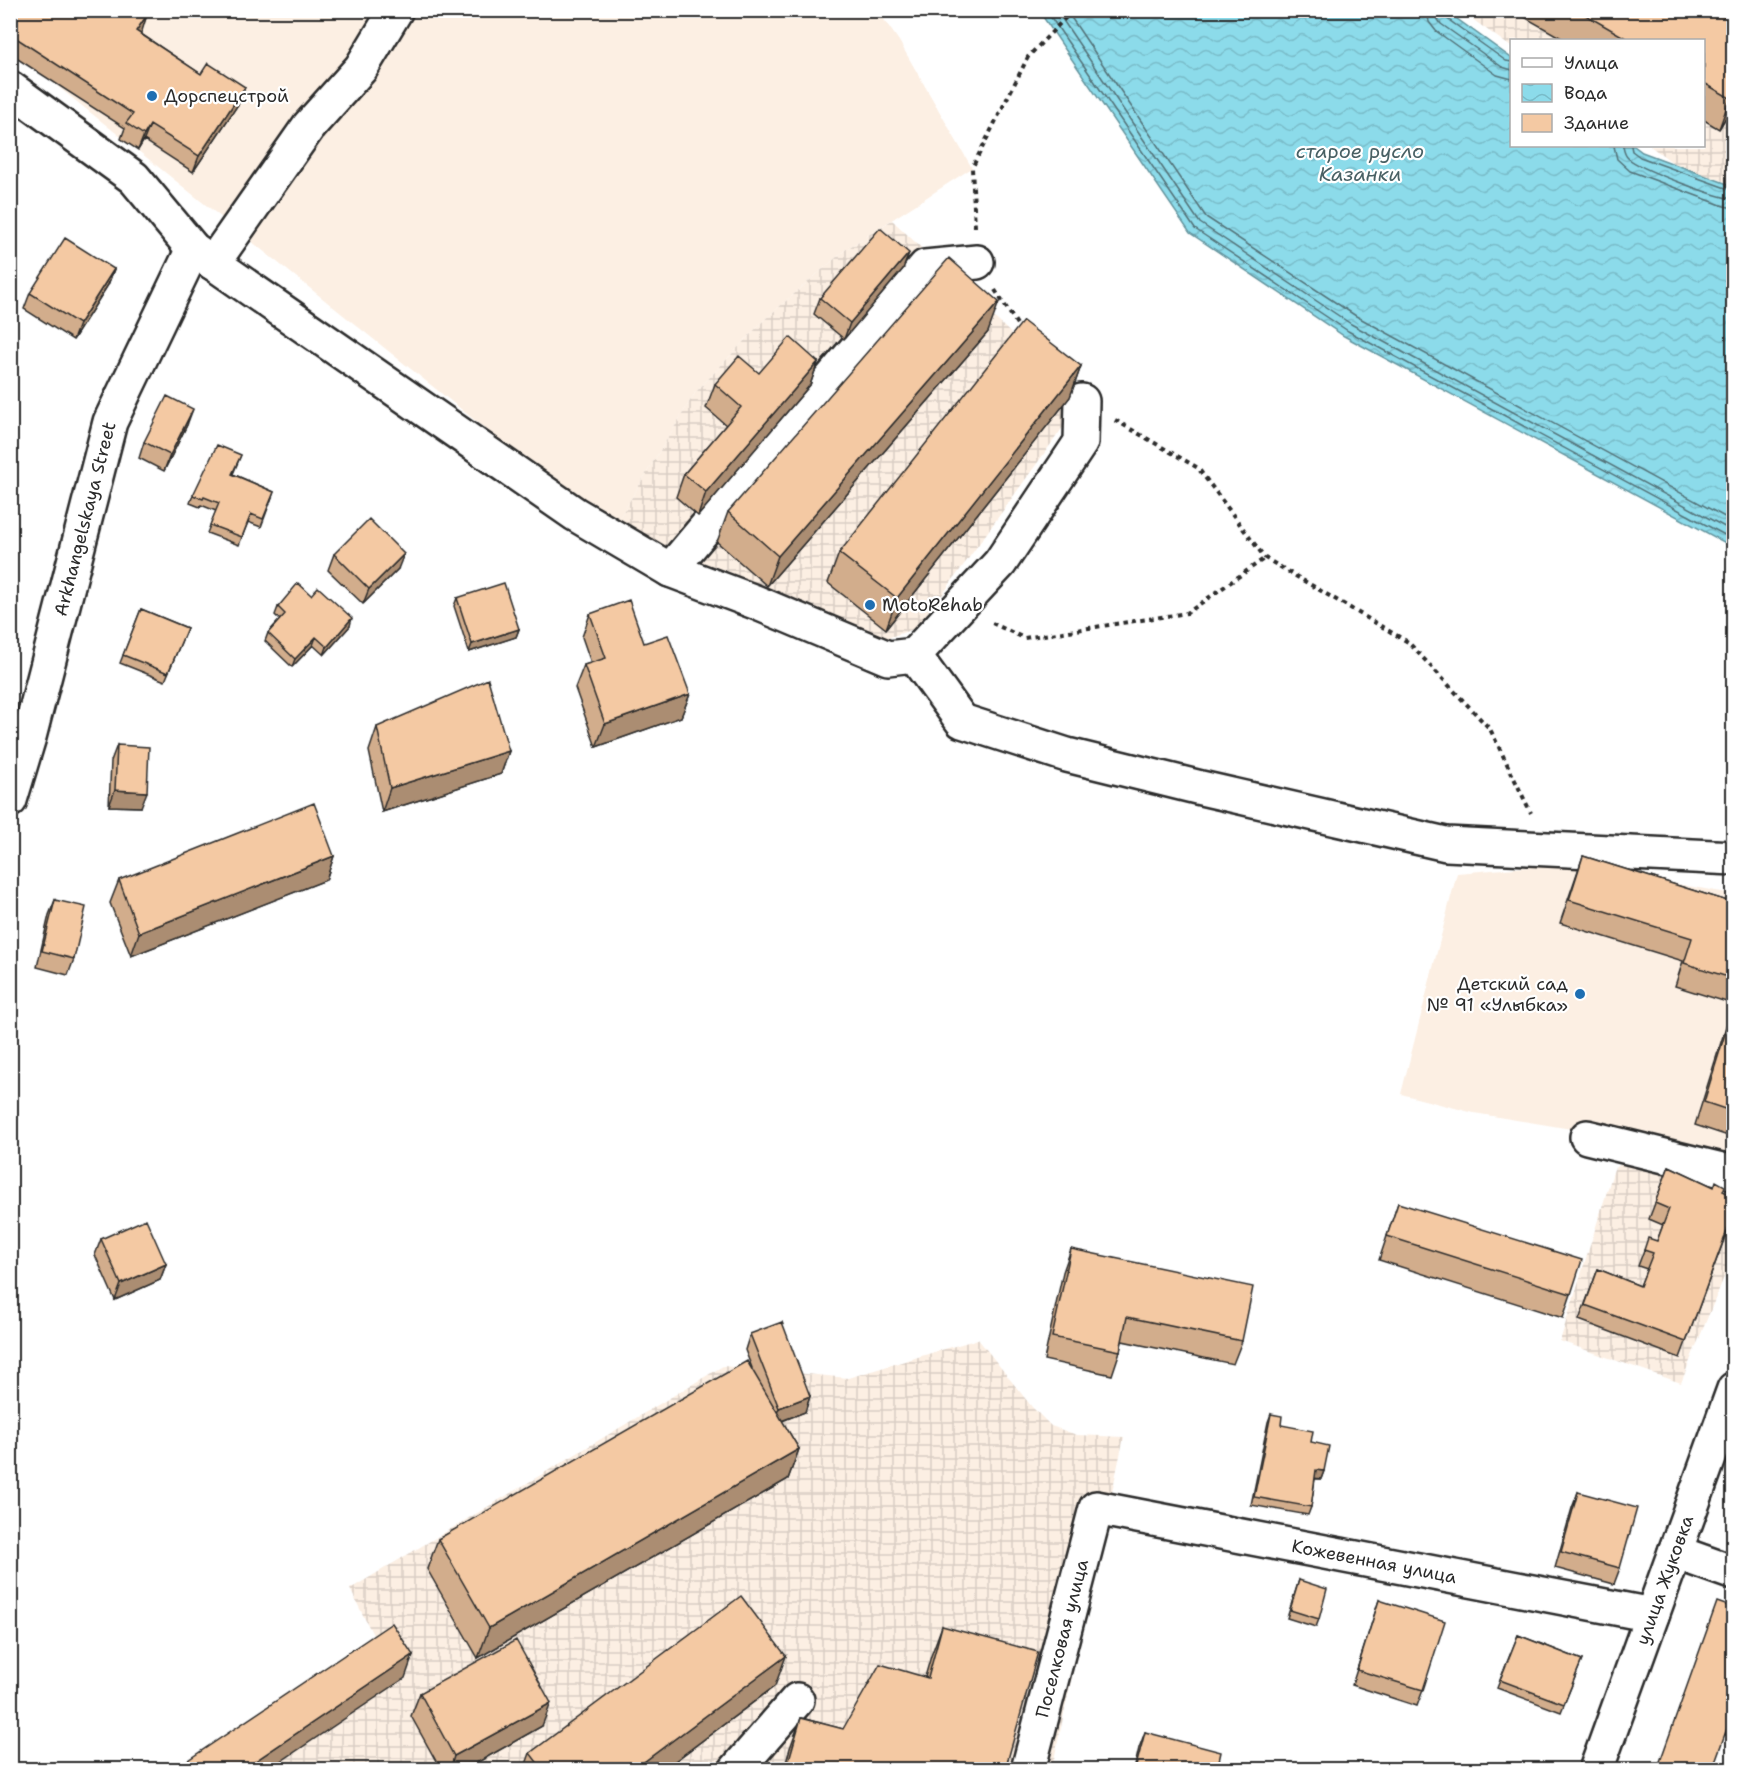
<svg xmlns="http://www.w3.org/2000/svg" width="1744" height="1780" viewBox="0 0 1744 1780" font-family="'Shantell Sans',sans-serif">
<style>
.built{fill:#fcefe3}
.industrial{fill:url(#industrial-grid)}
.water{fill:url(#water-waves);stroke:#65959e;stroke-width:1.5}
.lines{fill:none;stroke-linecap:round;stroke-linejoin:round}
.shore{stroke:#527177;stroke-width:1.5}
.minor-casing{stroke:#2b2b2b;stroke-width:38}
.path{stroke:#2b2b2b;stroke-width:4;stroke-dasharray:4.5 4.5;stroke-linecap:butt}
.minor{stroke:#fff;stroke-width:33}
.wall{fill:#d2ad8c;stroke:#2b2b2b;stroke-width:1.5}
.shaded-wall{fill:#ab8d72;stroke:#2b2b2b;stroke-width:1.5}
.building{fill:#f4c9a3;stroke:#2b2b2b;stroke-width:1.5}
.poi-dot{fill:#1f6fb2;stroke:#fff;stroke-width:2}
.labels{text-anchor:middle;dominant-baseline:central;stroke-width:4.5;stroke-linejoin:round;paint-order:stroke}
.poi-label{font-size:18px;fill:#2b2b2b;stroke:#fff;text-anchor:start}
.street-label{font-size:18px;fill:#2b2b2b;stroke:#fff}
.water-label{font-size:20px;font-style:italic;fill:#486064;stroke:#fff}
</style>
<defs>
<pattern id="industrial-grid" width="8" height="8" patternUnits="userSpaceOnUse" patternTransform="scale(1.5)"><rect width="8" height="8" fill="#fcefe3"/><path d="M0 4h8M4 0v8" fill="none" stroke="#d8cdc3"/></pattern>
<pattern id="water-waves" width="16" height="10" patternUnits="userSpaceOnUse" patternTransform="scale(1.5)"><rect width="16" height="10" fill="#8cdbea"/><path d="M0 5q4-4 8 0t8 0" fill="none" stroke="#79bcc9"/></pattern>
</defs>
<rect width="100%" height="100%" fill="#fff"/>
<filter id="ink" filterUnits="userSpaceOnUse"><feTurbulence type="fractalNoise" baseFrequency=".0167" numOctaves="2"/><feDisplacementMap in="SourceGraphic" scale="12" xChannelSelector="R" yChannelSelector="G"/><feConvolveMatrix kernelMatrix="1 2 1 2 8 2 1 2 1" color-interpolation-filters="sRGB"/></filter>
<g filter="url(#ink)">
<path class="built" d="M10,11H878L899,41L972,168L845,250L764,320L695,393L612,530L11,49Z
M1564,864L1733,894V1162L1613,1136L1474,1113L1401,1094L1457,873Z"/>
<path class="industrial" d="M1461,11H1733V184L1679,167L1650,146H1704V40H1512L1511,47Z
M892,220L1082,401L919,627L879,641L612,530L695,393L764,320L845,250Z
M1638,1153L1733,1180V1255L1681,1383L1560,1341L1614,1169Z
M978,1339L1032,1407L1051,1426L1077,1435L1124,1437L1052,1769L196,1770L376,1641L350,1589L723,1366L848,1378Z"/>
<path class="water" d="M1039,11H1446L1511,58L1512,146H1634L1642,152L1733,186V547L1344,336L1190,233Z"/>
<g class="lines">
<path class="shore" d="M1046,10L1195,229L1348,331L1734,540
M1056,10L1200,223L1351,324L1734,532
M1066,10L1206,217L1356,316L1734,522
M1427,10L1429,22L1436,31L1497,75L1512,79
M1436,10L1437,18L1441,24L1502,67L1512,70
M1443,10L1446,18L1506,61L1512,62
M1614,146L1617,159L1630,171L1724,206L1734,208
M1623,146C1624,151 1624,154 1628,158C1639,169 1718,198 1734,199
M1631,146L1632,151L1640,157L1734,191"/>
<defs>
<g id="minor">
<path d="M10,88L134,178L193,249L575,514L670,570L755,602L888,658L914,655L1000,563L1081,442L1082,401"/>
<path d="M213,263L309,126L361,68L396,10"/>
<path d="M670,570L925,267L977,262"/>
<path d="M914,655L962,721L1067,755L1201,788L1446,844L1734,858"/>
<path id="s1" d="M10,800L29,737L110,422L193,249"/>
<path d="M1587,1137L1734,1173"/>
<path d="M1675,1552L1734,1573"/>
<path d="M736,1770L797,1700"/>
<path id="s2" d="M1028,1770L1096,1508L1652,1615"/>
<path id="s3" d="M1596,1770L1734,1389"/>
<path d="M1726,1770L1734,1750"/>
</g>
</defs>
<use href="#minor" class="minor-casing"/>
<path class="path" d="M975,227L972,168L1028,57L1073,10
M995,290L1020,329
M1115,420L1198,468L1265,558L1408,642L1490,729L1531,813
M992,623L1024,638L1187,613L1265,558"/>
<use href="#minor" class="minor"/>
</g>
<path class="wall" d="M10,10L147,15L140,33L201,74L245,87L239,103L193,172L144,140L138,150L121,139L125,128L10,54Z
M1512,10H1734V104L1719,129L1704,120V40H1565Z
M114,269L108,285L73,340L24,309L30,293Z
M903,269L844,339L814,314L820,298Z
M988,332L767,586L717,542L728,512Z
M818,362L810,385L698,516L676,497L684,474L726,425L706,408L715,384L759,373Z
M1081,366L1070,397L886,629L828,583L839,553Z
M187,425L164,471L139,458L144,442Z
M241,455L233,474L274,492L261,527L248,522L239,545L207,533L216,511L201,505L200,507L190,503L193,495Z
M334,554L398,569L363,604L328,570Z
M311,595L350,626L324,655L313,645L292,667L265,641L268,633L280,620L275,615L278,607Z
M457,598L519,629L516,637L469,652L454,606Z
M141,609L187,628L165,681L120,663Z
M590,614L644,643L690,694L681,717L596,747L575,688L584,665L591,663L582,637Z
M377,727L509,751L501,774L382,812L369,751Z
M117,745L141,807L109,806L111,761Z
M334,856L326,880L131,956L110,903L119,880Z
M1583,856L1734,903V1138L1695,1125L1733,1004L1675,986L1683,961L1560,923Z
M55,900L74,959L68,975L37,967L49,915Z
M1669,1166L1723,1191L1734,1213L1680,1358L1579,1320L1598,1269L1640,1286L1647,1269L1638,1266L1644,1250L1657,1241L1663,1225L1649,1219Z
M1398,1203L1571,1294L1563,1318L1379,1260Z
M101,1239L166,1264L160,1280L115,1300L95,1255Z
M1071,1249L1242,1341L1233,1364L1122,1341L1120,1351L1112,1375L1044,1360L1063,1272Z
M750,1334L810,1396L805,1412L782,1421L799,1449L788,1479L478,1658L427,1569L438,1539L752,1368L745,1350Z
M1271,1414L1281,1425L1311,1442L1324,1471L1321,1479H1315L1311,1507L1308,1515L1251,1505L1268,1422Z
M1578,1492L1620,1568L1614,1584L1555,1568L1572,1508Z
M1299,1580L1319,1619L1316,1627L1287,1618Z
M1379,1600L1423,1690L1417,1706L1352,1685Z
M942,1626L1005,1770H784L790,1748L801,1718L843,1729L925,1677L931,1656Z
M1518,1635L1582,1660L1561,1712L1497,1688Z
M775,1686L663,1770H524L530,1753Z
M420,1693L542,1726L464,1770H441L411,1716Z
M1145,1732L1217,1770H1134L1139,1748Z"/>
<path class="shaded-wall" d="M147,15L142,31L131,47L136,31Z
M245,87L239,103L193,172L199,156Z
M1734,93V104L1719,129L1730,98Z
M150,125L144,140L138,150L144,135Z
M909,253L903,269L844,339L850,323Z
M114,269L108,285L73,340L79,324Z
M999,302L988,332L767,586L778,556Z
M818,362L810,385L698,516L706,492Z
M1081,366L1070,397L886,629L897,598Z
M193,409L187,425L164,471L170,455Z
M404,554L398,569L363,604L369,589Z
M352,618L350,626L324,655L327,647Z
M519,629L516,637L469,652L472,644Z
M316,637L313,645L292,667L295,659Z
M690,694L681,717L596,747L605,724Z
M509,751L501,774L382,812L390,788Z
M115,790L147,792L141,807L109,806Z
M334,856L326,880L131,956L139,933Z
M166,1264L160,1280L115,1300L121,1284Z
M810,1396L805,1412L773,1424L779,1408Z
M799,1449L788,1479L478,1658L489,1628Z
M1316,1470L1324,1471L1321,1479L1313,1478Z
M413,1655L405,1678L268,1770H242Z
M786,1656L775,1686L663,1770H633Z
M551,1703L542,1726L464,1770H450L454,1756Z"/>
<path class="building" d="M10,10H140L147,15L136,31L201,74L208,63L245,87L199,156L150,125L144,135L126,123L133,114L10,34Z
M1577,10H1713L1734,22V93L1730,98L1704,83V40H1629Z
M1713,10H1734V22Z
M880,228L909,253L850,323L820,298Z
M65,238L114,269L79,324L30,293Z
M949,258L999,302L778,556L728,512Z
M1023,321L1081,366L897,598L839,553Z
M790,337L818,362L706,492L684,474L741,407L715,384L739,356L759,373Z
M167,396L193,409L170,455L144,442Z
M217,445L241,455L232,474L274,492L263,519L251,514L242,537L210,525L219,503L204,497L203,499L193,495Z
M369,519L404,554L369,589L334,554Z
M298,583L311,595L318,587L352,618L327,647L316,637L295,659L268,633L285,614L278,607Z
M504,583L519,629L472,644L457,598Z
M629,600L644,643L668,635L690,694L605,724L584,665L606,658L590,614Z
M141,609L187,628L168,673L123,655Z
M488,679L509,751L390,788L377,727Z
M117,745L149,747L147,792L115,790Z
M314,803L334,856L139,933L119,880Z
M1583,856L1734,903V979L1684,963L1692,938L1569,900Z
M55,900L86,907L74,959L42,951Z
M1734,1005V1112L1704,1102Z
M1669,1166L1714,1187L1716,1181L1725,1186L1723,1191L1734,1196V1212L1686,1342L1585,1305L1598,1269L1640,1286L1653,1253L1644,1250L1648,1238L1657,1241L1669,1209L1655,1203Z
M1398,1203L1582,1260L1571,1294L1387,1236Z
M146,1219L166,1264L121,1284L101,1239Z
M1071,1249L1253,1287L1242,1341L1127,1317L1120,1351L1052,1337Z
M782,1322L810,1396L779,1408L750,1334Z
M747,1361L799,1449L489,1628L438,1539Z
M1271,1414L1282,1416L1281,1425L1313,1431L1311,1442L1329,1446L1324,1471L1316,1470L1311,1507L1254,1497Z
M1578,1492L1637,1508L1620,1568L1561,1552Z
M1299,1580L1327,1589L1319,1619L1290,1610Z
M741,1596L786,1656L633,1770H543L530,1753Z
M1379,1600L1445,1621L1423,1690L1357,1670Z
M1717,1602L1734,1608V1709L1712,1770H1657Z
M392,1623L413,1655L242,1770H173Z
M942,1626L1038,1652L1005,1770H786L801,1718L843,1729L880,1664L928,1678Z
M1518,1635L1582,1660L1564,1704L1500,1680Z
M516,1640L551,1703L454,1756L420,1693Z
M1145,1732L1221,1752L1217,1770H1135Z"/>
</g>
<g class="poi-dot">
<circle cx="152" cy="96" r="6"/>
<circle cx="870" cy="605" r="6"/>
<circle cx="1580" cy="994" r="6"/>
</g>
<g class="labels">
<g class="poi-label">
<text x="164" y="96">Дорспецстрой</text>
<text x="882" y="605">MotoRehab</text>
<text x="1568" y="984" text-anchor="end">Детский сад<tspan x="1568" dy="21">№ 91 «Улыбка»</tspan></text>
</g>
<g class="street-label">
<text stroke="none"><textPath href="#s1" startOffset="291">Arkhangelskaya Street</textPath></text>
<text stroke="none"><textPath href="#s2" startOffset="554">Кожевенная улица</textPath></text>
<text stroke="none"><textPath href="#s3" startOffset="202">улица Жуковка</textPath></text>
<text stroke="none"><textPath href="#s2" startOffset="136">Поселковая улица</textPath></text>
</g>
<g class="water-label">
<text x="1360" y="151">старое русло<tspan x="1360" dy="23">Казанки</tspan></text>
</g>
</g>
<rect width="1744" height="1780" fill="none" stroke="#fff" stroke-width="36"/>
<rect x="18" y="18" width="1708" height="1744" fill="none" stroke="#2b2b2b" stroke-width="2" filter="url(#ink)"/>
<rect x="1510" y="39" width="195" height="108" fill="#ffffff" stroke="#aaaaaa" stroke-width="1.5"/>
<rect x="1522" y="58" width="30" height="9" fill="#ffffff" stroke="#aaaaaa" stroke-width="1.5"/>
<text x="1564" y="69" font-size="18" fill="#2b2b2b">Улица</text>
<rect x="1522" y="84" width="30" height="18" fill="url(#water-waves)" stroke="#aaaaaa" stroke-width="1.5"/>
<text x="1564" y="99" font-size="18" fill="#2b2b2b">Вода</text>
<rect x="1522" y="114" width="30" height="18" fill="#f4c9a3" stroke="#aaaaaa" stroke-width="1.5"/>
<text x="1564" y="129" font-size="18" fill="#2b2b2b">Здание</text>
</svg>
